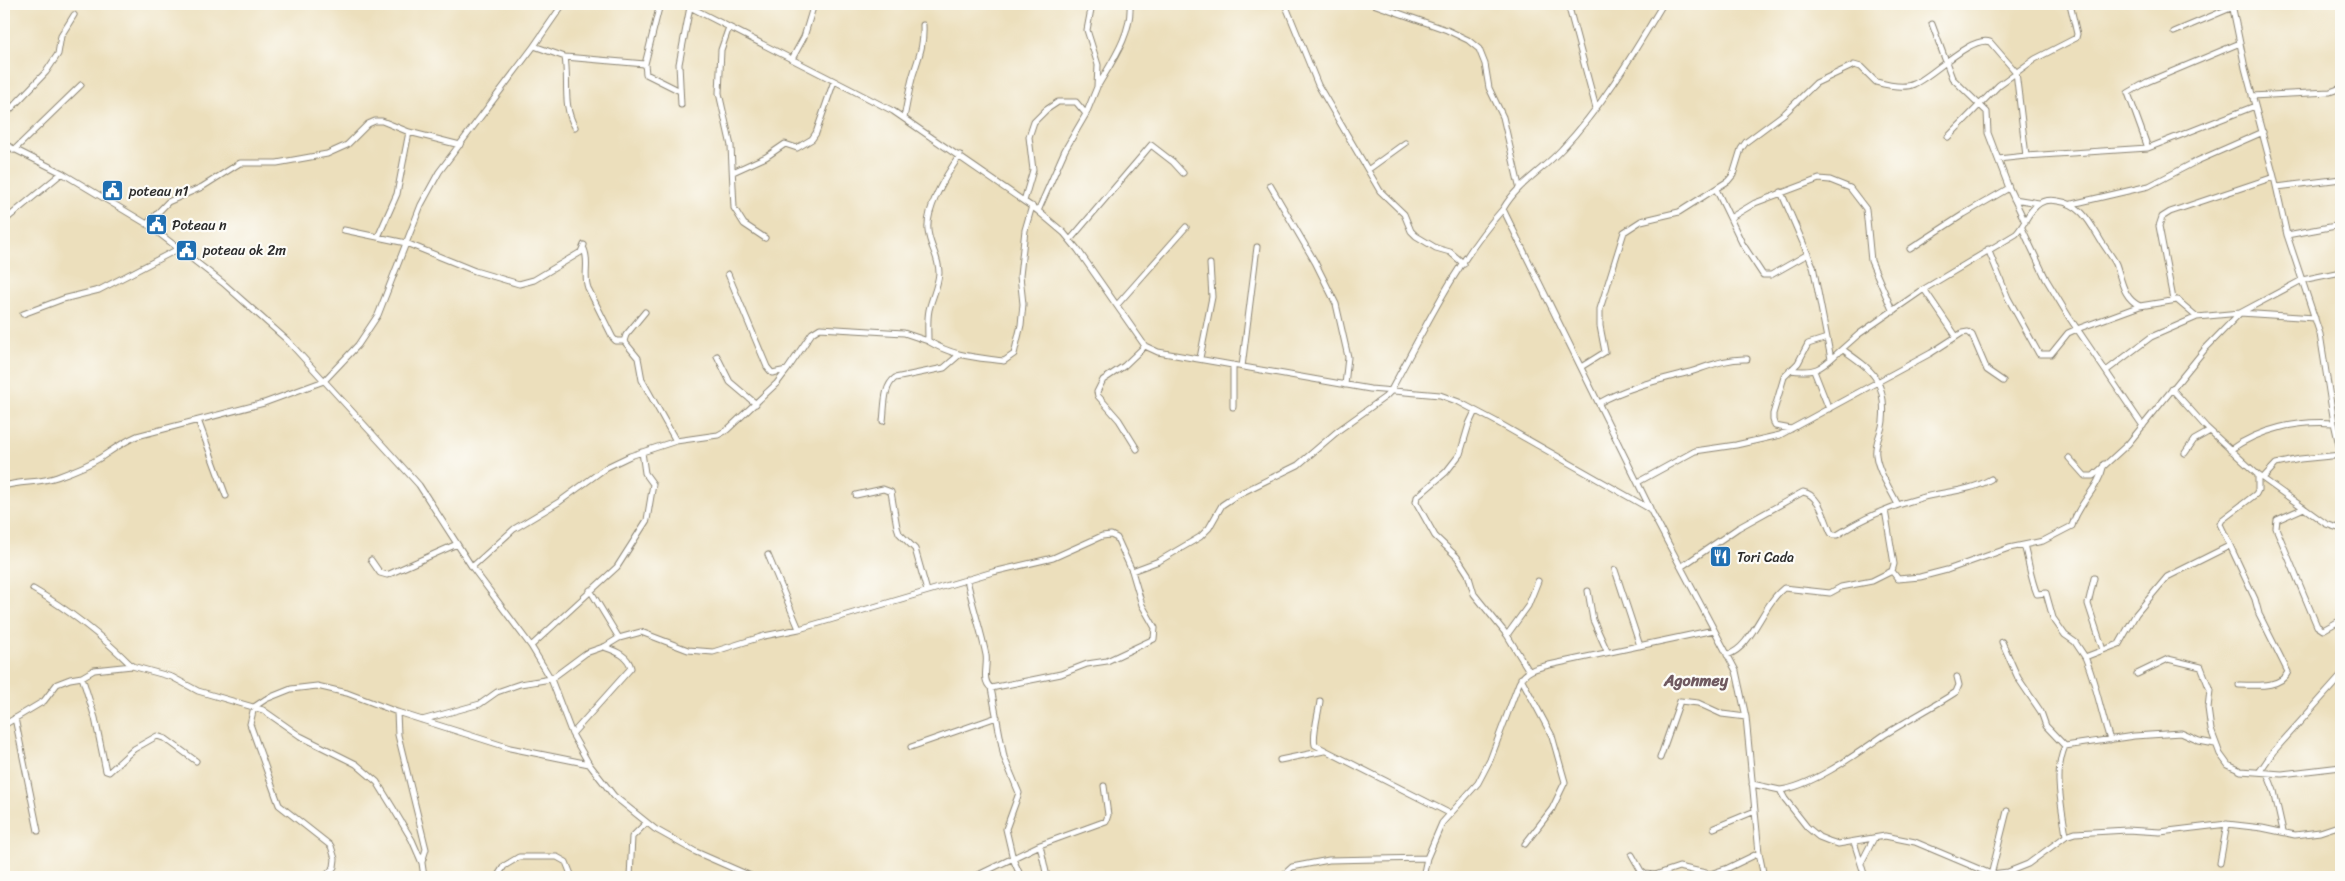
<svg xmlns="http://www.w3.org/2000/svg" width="2345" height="881" viewBox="0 0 2345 881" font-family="Sriracha,sans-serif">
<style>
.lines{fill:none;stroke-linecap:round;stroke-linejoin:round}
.minor-casing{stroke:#8c8574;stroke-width:7}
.minor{stroke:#fff;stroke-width:5}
.labels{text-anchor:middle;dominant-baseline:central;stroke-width:4.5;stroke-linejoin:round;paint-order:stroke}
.poi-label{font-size:14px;fill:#2b2b2b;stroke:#fdfcf7;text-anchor:start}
.quarter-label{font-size:16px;font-weight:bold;fill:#6f5960;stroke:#fdfcf7}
</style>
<rect width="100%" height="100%" fill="#fdfcf7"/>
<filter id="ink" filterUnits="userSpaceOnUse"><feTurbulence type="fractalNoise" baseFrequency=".02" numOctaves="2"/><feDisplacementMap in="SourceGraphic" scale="10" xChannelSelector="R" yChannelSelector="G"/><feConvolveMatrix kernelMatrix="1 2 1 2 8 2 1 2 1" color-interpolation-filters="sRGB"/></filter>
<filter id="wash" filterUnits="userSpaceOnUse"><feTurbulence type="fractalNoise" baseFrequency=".0096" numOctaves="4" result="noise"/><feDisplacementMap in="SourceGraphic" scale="20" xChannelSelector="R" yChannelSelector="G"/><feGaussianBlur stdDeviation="1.12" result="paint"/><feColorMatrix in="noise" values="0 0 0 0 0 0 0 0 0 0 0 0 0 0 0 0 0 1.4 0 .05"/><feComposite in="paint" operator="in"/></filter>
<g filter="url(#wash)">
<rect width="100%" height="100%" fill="#ecdfbc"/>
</g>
<g filter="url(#ink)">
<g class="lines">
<defs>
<path id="minor" d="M684,4L893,111L1038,211L1064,233L1078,250L1145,346L1158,352L1370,389L1440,395L1459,402L1495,421L1650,509L1736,671L1746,717L1759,853L1764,877
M1285,4L1318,85L1380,191L1404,214L1411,231L1416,236L1436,248L1450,252L1464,264
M1373,4L1447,30L1468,40L1479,49L1485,64L1489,88L1503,117L1519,186
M1568,4L1596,108
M2232,4L2245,68L2274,177L2287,235L2320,334L2334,423L2341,454
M1932,24L1952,78L1987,112L1988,133L2009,188L2025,222
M729,27L721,50L719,93L731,146L734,208L744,224L765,238
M2174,32L2233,7
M534,46L565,57L645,64L660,4
M565,57C569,82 562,105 575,127
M792,59L804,37L814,4
M645,64L646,74L680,91
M1099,84C1113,60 1132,33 1130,4
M2252,96L2330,92L2341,88
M681,105L679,64L690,7
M4,116L46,72L58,54L61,36L74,15
M904,118C907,104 909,89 913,75C919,56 924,46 923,25
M1948,137L1999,85L2035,59L2076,38L2077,34L2070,4
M4,144L62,173L147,224L223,283L287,340L419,485L472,567L531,646L551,679L572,734L589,764L614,796L655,829L696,852L753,877
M2148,148L2128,93L2147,82L2240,43
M14,150L81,85
M960,155C947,174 922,212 929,236C932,250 939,258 939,273C938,287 932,297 929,310C927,320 928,330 928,341C955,357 974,357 1004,361L1014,354L1021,325L1023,304L1020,276L1025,230L1032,206
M1998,159L2026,156
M1369,169L1405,143
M733,172L766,157L785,144L797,148L812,139L816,133L834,81
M1270,185L1315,262L1336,304L1348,357L1345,385
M2277,187L2341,179
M1716,189L1742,243L1763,275H1771L1808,254
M1781,192L1813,266L1831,359
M2014,199L2039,203
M1024,201L1033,170L1029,137L1034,122L1046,110L1058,102H1076L1086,114
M2072,204L2149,186L2197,161L2263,132
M1038,211L1065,150L1086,114L1097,87L1098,65L1087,30L1092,4
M1730,218L1755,203L1819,179L1830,180L1850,188L1866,209L1871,261L1893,312
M4,221L62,173
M147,224L168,202L202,187L240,163H277L327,154L347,145L368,124L375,121H382L409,132L460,145
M2022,228L2046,279L2069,317L2143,426
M344,230L406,243L475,271L519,284L534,280L581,252L584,245
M2287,235L2341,225
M378,237L397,194L409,132
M1070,240L1151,145L1173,162L1183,173
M584,249C590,262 583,275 588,288L613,338L616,341H624
M1910,249L1964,214L2009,188
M1988,249L2008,298L2039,354H2051L2068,333L2077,329L2140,306
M728,274L767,367L772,373L787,370L812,333L820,328L904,333L928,341
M1924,289L1956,336
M2173,299L2159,226L2162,217L2170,212L2274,177
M1117,305L1186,227
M645,312L626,335L624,341L638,358L642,380L676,441
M23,314L63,299L99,290L180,248
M717,356L730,382L756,404
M1200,358L1212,297L1210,264
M1242,367L1257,247
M1581,367L1605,352L1600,326V309L1624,232L1641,221L1679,212L1728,181L1733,175L1741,149L1746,142L1785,113L1816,83L1854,65L1861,67L1876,82C1887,85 1904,89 1914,84C1932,77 1971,35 1990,42L2016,72L2026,156L2148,148L2255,106
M1790,370C1819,374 1822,367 1842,349
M1814,371L1829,409
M2106,371L2151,337L2197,317
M2172,389L2206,427L2258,475L2326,524L2341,529
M1599,403C1627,387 1659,380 1690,372C1709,366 1727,358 1747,359
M1233,407V365
M1475,411L1469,424L1460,454L1446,472L1417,497L1416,502L1435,536L1457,557L1468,574L1474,594L1507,635L1529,671
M198,420L226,496
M883,421C885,407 883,387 895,378L944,368L959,355
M1791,429L1775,426L1773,420V414L1784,377L1798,363L1808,344L1827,338
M1137,449L1119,420L1098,396L1097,392L1103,380L1124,366L1145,346
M2230,450C2259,429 2299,420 2334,423
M2185,453L2194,440L2210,431
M2069,458L2085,476H2093L2128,444L2205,349L2240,313L2302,280L2341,272
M2263,478L2276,464L2300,459L2341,455
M1638,482L1695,451L1736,445L1780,435L1791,429L1931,353L1962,333L1968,332L1972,335L1987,370L2003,381
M4,486C21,481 40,483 57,477C71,472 87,466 100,458C112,450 123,442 137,436L264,403L324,381L358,345L378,315L421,205L439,172L534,46L563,4
M856,495L883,489L891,492L897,527L899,533L915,549L927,591
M1898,505C1891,490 1878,472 1876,455C1874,443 1882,433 1883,421C1887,380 1872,370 1842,349L1859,334L1924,289L2016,234C2025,225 2028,210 2040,203C2045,200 2052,200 2058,201C2082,204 2090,223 2101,241C2106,249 2112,256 2116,264C2122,281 2123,298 2140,306L2177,300L2197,317L2240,313L2315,318
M1650,508L1503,209C1518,183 1542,171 1562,149C1602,107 1633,54 1663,4
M2304,508L2277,520L2276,528L2317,626L2323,630L2341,620
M2024,545C2029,562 2030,577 2037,594L2046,593L2053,618L2065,635L2075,642L2085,657
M768,555L799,629
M371,560L380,573L387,575L457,544
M472,567L514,529L559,502L607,467L630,456L676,441L718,435L727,430L777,383L787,370
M1681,567L1738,528L1803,492C1820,495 1824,518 1831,533L1833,535H1837C1863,518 1891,506 1921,498C1945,491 1969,492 1991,479
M1615,570L1640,646
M1132,571L1159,561L1200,537L1209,528L1222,505L1237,495L1298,465L1339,430L1385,397L1390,392C1424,330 1456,262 1503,209
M1892,571L1898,579L1920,577L1947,570L2009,548L2043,541L2072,526C2078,503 2099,489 2104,464
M2094,578L2088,604L2103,650
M967,579C972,605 981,630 986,655C988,666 981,680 991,688L1004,757L1019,793L1006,829L1013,859L1021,877
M33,589C69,610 102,636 132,666
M590,590L619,638
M1588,591L1593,620L1607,651
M1507,635L1528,606L1538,581
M2002,642L2018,678L2041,712L2046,726L2065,746
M531,646L617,567L647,520L653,484L645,473L642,452
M1727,655C1752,648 1762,605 1784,588L1830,593L1841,587L1872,581L1892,571L1894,564L1885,510
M2137,674L2168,659L2201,667L2210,690L2208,708L2211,730L2220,754L2228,765L2241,771L2282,774L2341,767
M82,677L95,718L106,771L109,772L134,749L157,736L166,739L196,761
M1521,678L1552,736L1565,782L1552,809L1525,844
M2239,685C2254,685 2280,689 2288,672L2259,614L2255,599L2220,524L2222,520L2256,494L2258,490V475
M1320,701C1319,712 1312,735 1315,745L1449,813
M397,712L398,735L426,849L422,862
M15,718L38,831
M422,720L480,704L497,692L520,684L551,679L586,653L606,646L619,638L641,632L688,650L713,652L764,636L799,629L993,572L1053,558L1102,536L1111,535L1117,538L1132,571L1142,605L1155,628L1154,639L1107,661L1087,664L1061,674L991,688
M4,725L44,701L57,684L70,679L82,677L94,670L132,666L172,677L198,691L263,710L300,736L356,764L377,782L393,808L412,840L422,863L424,877
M572,734L631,668C628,655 615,651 604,647
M2110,740C2101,713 2096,683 2085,657L2119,644L2136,614L2167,577L2229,546
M911,747L997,717
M1660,758L1680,701L1698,703L1722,714L1746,717
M1280,760L1324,751
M2260,771L2273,752L2341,676
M2267,773L2274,791L2283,831
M1752,784L1780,790L1785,799L1807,827L1819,837L1829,841L1838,844L1885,836L1915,842L1991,874L2008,872L2028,864L2066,836L2075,833L2127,830L2160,832L2227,824L2262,828L2295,835L2320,832L2341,825
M1780,790C1811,787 1858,753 1884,735C1908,720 1933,707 1956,692L1959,685L1957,677
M1714,828L1755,811
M2066,836C2062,806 2053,774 2065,746L2134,736L2181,733L2199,741L2215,744
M1854,842L1865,877
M1040,845L1047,877
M1632,855L1641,871L1645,874L1655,875L1679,867L1710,874L1728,868L1759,853
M1861,863L1874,838
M2220,863L2227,824
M1991,875L2007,811
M325,877L334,867L335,859L331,846L279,805L250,724L254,707L266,699L291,689L317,686L347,693L397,712L510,748L589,764
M497,877L504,866L519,857H557L566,862L572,877
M630,877L632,837L646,823
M974,877L1040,845L1106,821L1108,815L1104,786
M1281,877L1292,867L1329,860L1427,858
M1423,877L1427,858L1442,823L1478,783L1490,760L1519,683C1526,670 1536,668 1549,665L1714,630"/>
</defs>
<use href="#minor" class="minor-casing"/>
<use href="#minor" class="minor"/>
</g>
</g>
<defs>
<symbol id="civic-square" viewBox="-11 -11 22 22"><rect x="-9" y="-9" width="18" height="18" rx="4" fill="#1f6fb2" stroke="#fdfcf7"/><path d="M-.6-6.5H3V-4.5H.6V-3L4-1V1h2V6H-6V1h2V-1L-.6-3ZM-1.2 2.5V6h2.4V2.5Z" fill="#fff"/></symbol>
<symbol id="restaurant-square" viewBox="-11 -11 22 22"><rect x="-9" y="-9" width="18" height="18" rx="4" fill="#1f6fb2" stroke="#fdfcf7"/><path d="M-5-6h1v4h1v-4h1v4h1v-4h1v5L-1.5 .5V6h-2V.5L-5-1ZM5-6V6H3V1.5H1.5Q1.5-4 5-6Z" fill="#fff"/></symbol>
</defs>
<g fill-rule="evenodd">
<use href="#civic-square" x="100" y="178" width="25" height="25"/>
<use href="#civic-square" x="144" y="212" width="25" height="25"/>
<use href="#civic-square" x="174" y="238" width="25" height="25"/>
<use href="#restaurant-square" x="1708" y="544" width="25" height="25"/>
</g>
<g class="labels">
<g class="poi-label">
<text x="129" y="191">poteau n1</text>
<text x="172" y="225">Poteau n</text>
<text x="203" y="250">poteau ok 2m</text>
<text x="1737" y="557">Tori Cada</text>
</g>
<g class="quarter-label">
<text x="1696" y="680">Agonmey</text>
</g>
</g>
<rect width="2345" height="881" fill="none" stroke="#fdfcf7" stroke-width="20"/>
</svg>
